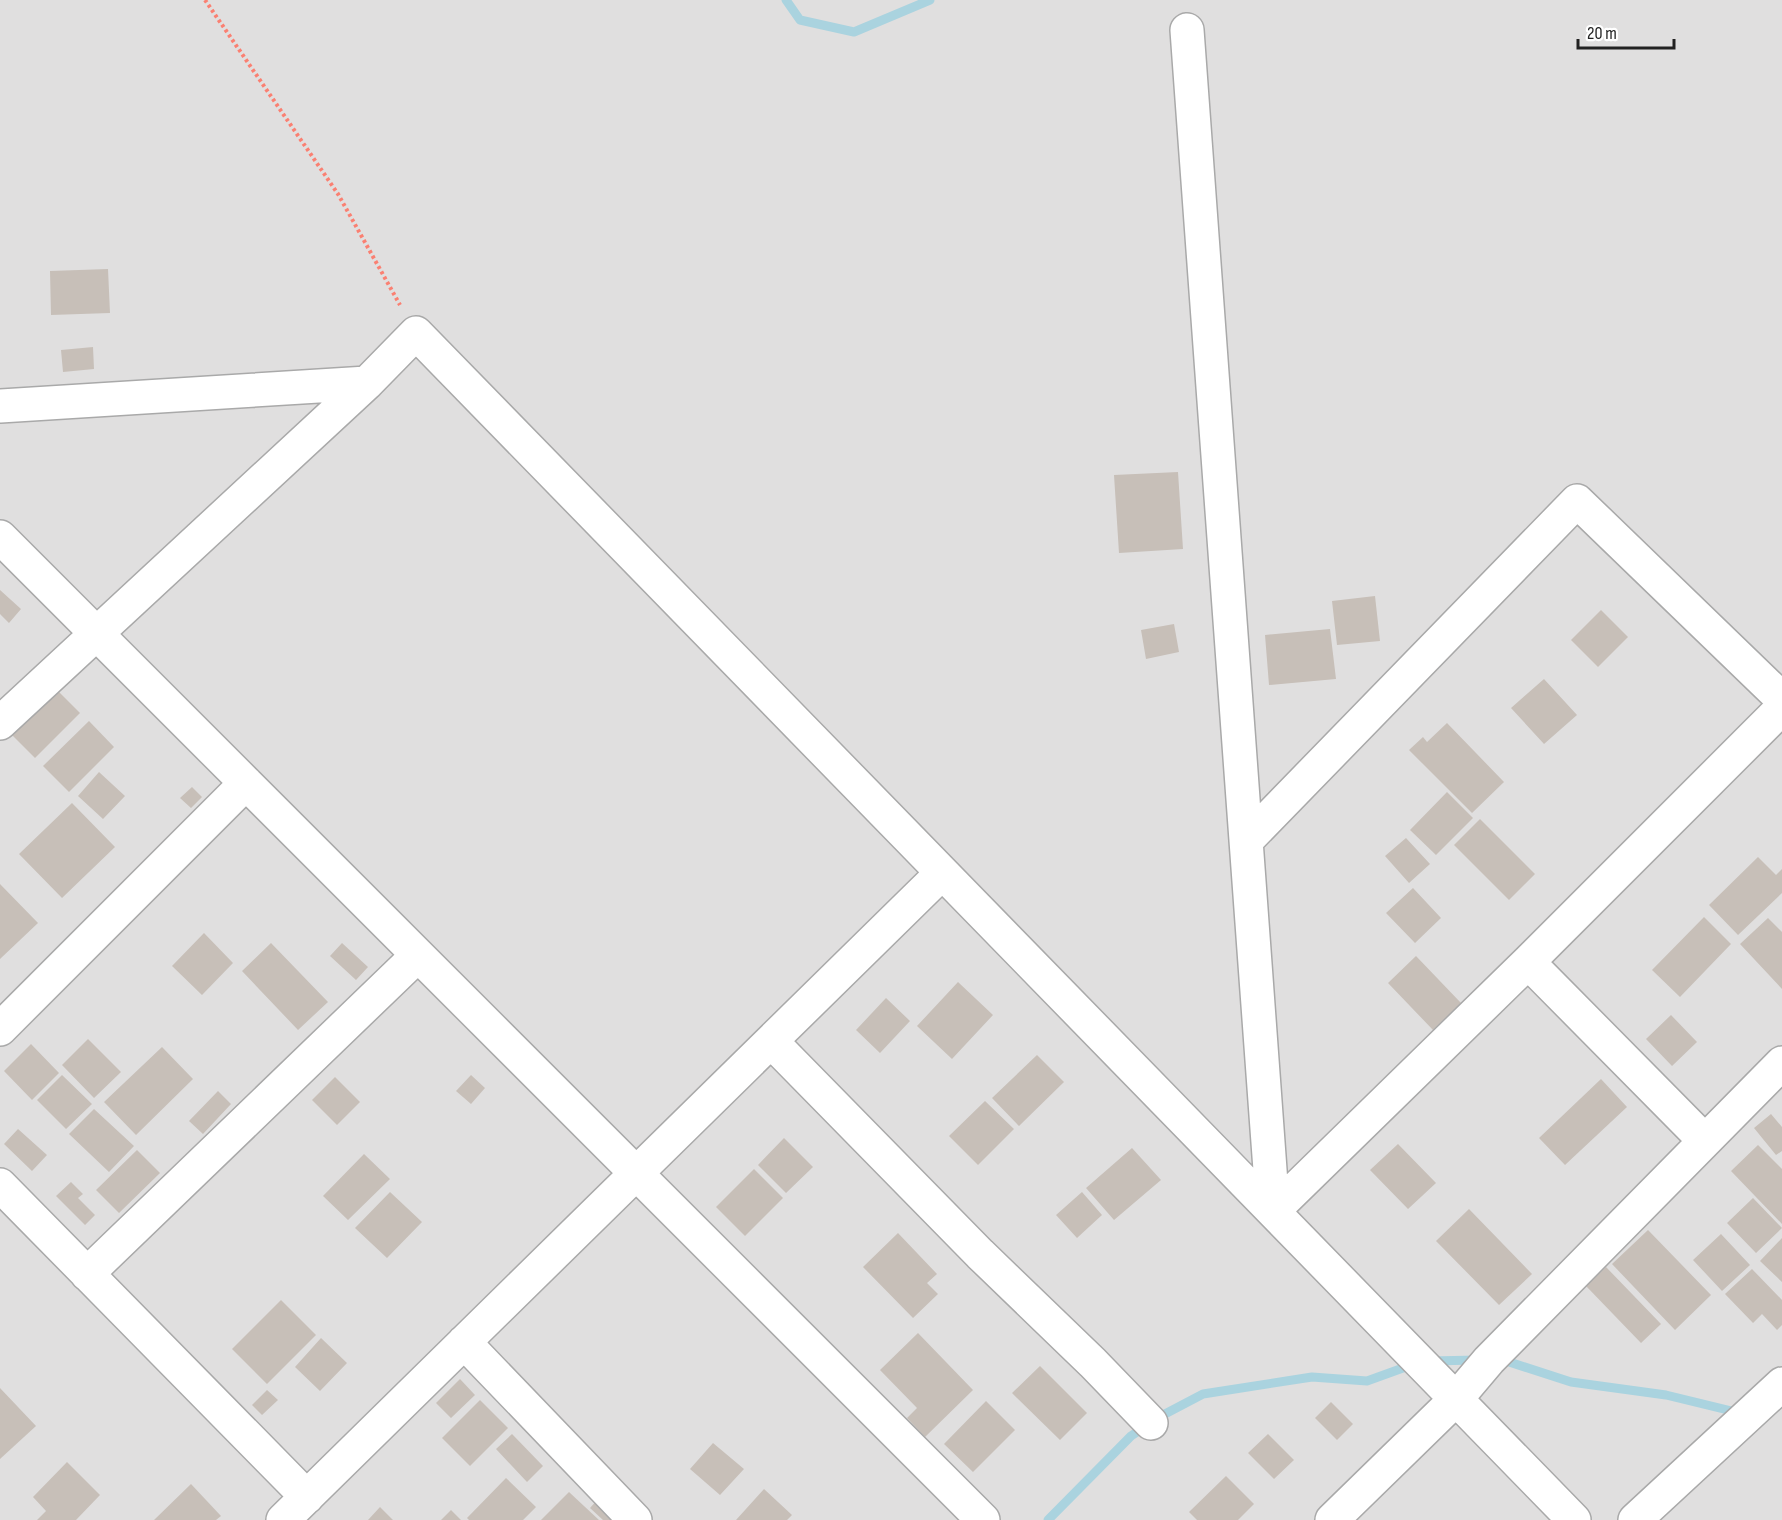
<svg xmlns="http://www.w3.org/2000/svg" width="1782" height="1520" viewBox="0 0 1782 1520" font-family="'Sofia Sans Condensed',sans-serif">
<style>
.residential{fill:#e0dfdf}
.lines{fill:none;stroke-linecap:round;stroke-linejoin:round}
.stream{stroke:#aad3df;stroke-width:9}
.building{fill:#c7bfb8}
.street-casing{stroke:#a9a9a9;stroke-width:36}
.path{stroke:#fa8072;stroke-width:4;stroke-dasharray:3 3;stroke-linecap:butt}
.street{stroke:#fff;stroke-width:33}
</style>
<rect width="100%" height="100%" fill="#f2efe9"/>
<path class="residential" d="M0,0H1782V1520H0Z"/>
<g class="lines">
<path class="stream" d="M786,0L800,20L854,32L930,0
M1500,1359L1571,1382L1666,1395L1740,1413
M1431,1361L1477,1360
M1048,1520L1131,1436L1163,1415L1203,1394L1312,1377L1367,1381L1414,1364"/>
</g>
<path class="building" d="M108,269L110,313L51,315L50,271Z
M93,347L94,369L63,372L61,350Z
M1178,472L1183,549L1119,553L1114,475Z
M0,590L21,609L9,623L0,614Z
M1375,596L1380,641L1337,645L1332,601Z
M1601,610L1628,637L1598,667L1571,640Z
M1174,624L1179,652L1146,659L1141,630Z
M1330,629L1336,679L1269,685L1265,635Z
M1544,679L1577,715L1544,744L1511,708Z
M51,684L80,713L35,758L6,729Z
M89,721L114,747L69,792L43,766Z
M1447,723L1504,782L1472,813L1409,750L1423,737L1427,742Z
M99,772L125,796L103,819L78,796Z
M192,787L202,797L191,808L180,798Z
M1447,792L1473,818L1436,855L1410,830Z
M72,803L115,847L62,898L19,854Z
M1480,819L1535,874L1509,900L1454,845Z
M1406,838L1430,864L1409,883L1385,856Z
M1758,857L1776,875L1782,869V893L1738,935L1709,905Z
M0,884L38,923L0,959Z
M1413,888L1441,918L1415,943L1386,913Z
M1704,917L1731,944L1680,997L1652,970Z
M1768,918L1782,932V989L1740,944Z
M204,933L233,963L202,995L172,966Z
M271,943L328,1002L298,1030L242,971Z
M342,943L368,967L356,980L330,956Z
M1416,956L1461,1003L1433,1030L1388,983Z
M958,982L993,1015L952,1059L917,1026Z
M886,998L910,1021L880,1053L856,1030Z
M1671,1015L1697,1042L1672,1066L1646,1039Z
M88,1039L121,1072L94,1098L62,1065Z
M31,1044L59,1073L32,1100L4,1071Z
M162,1047L193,1079L136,1135L104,1102Z
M1037,1055L1064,1082L1019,1126L992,1098Z
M62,1075L92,1104L66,1129L37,1100Z
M471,1075L485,1088L471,1104L456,1091Z
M335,1077L360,1102L337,1125L312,1100Z
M1601,1079L1627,1107L1565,1165L1539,1138Z
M218,1091L231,1104L203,1134L189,1121Z
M985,1101L1014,1129L978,1165L949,1136Z
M94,1109L134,1146L109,1172L69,1134Z
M1771,1114L1782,1127V1151L1776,1155L1754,1128Z
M18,1129L47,1155L32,1171L4,1144Z
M784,1138L813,1167L786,1193L758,1165Z
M1398,1144L1436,1183L1408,1209L1370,1170Z
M1758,1145L1782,1169V1224L1731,1171Z
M1132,1148L1161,1180L1114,1220L1086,1188Z
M137,1150L160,1173L119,1213L96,1190Z
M364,1154L390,1179L348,1220L323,1196Z
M754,1169L783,1198L745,1236L716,1207Z
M71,1182L83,1194L78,1198L95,1215L85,1225L56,1196Z
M390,1192L422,1222L387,1258L355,1228Z
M1082,1192L1102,1215L1077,1238L1056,1215Z
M1753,1198L1782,1228L1756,1253L1727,1223Z
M1469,1209L1532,1274L1499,1305L1436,1241Z
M1648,1230L1711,1295L1675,1330L1612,1264Z
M898,1233L937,1274L927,1283L938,1294L913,1318L863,1267Z
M1721,1234L1750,1265L1722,1291L1693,1260Z
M1782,1238V1282L1760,1261Z
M1606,1267L1661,1324L1641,1343L1586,1286Z
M1752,1269L1782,1300V1325L1777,1330L1762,1314L1753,1323L1725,1294Z
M281,1300L316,1335L267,1384L232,1349Z
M918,1333L973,1390L925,1437L907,1418L917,1408L880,1370Z
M321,1338L347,1363L320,1391L295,1367Z
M1040,1366L1087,1413L1060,1440L1012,1393Z
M460,1379L475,1395L451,1418L436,1403Z
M0,1388L36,1426L0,1459Z
M267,1390L278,1400L262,1415L252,1405Z
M480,1400L508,1428L470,1466L442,1438Z
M986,1401L1015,1430L973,1472L944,1444Z
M1331,1402L1353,1424L1337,1440L1315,1418Z
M512,1434L543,1466L527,1482L496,1449Z
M1268,1434L1294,1460L1274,1479L1248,1453Z
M713,1443L744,1469L720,1495L690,1469Z
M67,1462L100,1495L76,1520H37L46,1511L33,1497Z
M1226,1476L1254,1504L1238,1520H1197L1189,1512Z
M506,1478L536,1507L523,1520H469L467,1518Z
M191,1484L221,1516L216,1520H154Z
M764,1489L792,1515L787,1520H736Z
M569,1492L599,1520H541Z
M599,1498L619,1520H603L590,1508Z
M380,1507L393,1520H368Z
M451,1510L461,1520H441Z"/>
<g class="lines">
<defs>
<path id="street" d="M1187,30L1273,1211
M0,406L367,383
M0,537L983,1520
M0,723L367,383L416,333L1574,1520
M1246,841L1577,501L1782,699
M1528,962L1705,1141
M0,1029L246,783
M771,1041L980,1254L1093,1363L1151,1423
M0,1185L307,1497
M1273,1211L1528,962L1782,708
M87,1274L418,955
M464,1342L635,1520
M283,1520L942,873
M1332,1520L1456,1399L1489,1360L1782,1063
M1635,1520L1782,1384"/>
</defs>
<use href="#street" class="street-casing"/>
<path class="path" d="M205,0L338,194L400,305"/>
<use href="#street" class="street"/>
</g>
<path d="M1578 39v9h96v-9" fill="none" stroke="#222222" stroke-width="3"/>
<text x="1587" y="39" font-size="18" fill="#222222" stroke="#ffffff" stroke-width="4.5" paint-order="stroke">20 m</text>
</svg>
